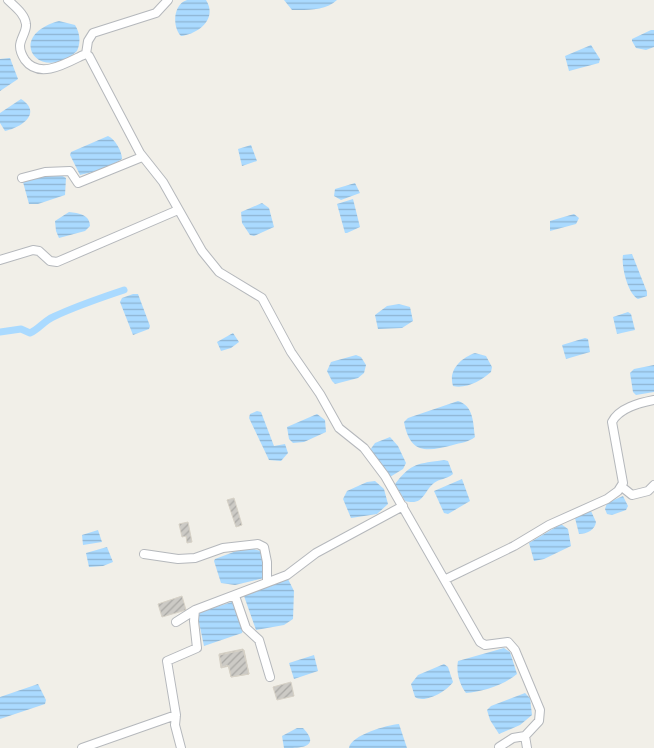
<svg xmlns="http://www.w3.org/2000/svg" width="654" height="748" viewBox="0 0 654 748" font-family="Karla,sans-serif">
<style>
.water{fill:url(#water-rules)}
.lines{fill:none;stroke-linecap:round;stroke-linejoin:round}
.canal{stroke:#aadaff;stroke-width:7}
.building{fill:url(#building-hatch);stroke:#d6d1c6}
.minor-casing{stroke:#b5b8bc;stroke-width:10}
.minor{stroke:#fff;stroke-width:8}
</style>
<defs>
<pattern id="water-rules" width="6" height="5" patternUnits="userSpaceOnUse" patternTransform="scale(1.25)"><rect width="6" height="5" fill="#aadaff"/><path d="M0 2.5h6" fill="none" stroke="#8eb4d2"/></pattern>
<pattern id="building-hatch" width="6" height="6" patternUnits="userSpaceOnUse" patternTransform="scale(1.25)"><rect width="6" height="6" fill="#cccac5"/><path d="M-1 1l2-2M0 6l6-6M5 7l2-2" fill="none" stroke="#a9a8a4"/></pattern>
</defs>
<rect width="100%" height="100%" fill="#f1efe8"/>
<path class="water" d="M187,0H206C218,19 198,34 181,36C172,27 173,4 187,0Z
M284,0H337C326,11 306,10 292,10Z
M59,21L75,25C80,33 81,42 77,51C39,85 4,36 59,21Z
M651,30H654V47L646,50L636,48L632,41V39Z
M591,45L600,59L599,63L569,71L565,56Z
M10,58L18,79L0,91V59Z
M21,99C43,113 21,128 5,131L0,123V113Z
M108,136C115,139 122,151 122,159L105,169L80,175L70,155L71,152Z
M251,145L257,161L242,166L238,149Z
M59,174L66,178L65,195L38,204H29L23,182L45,175Z
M355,183L360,193L341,200L334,196L335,189Z
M353,199L360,227L347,233H345L337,204Z
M262,203L269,208L274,227L254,236L250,235L242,223L241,212Z
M69,212C79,213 90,215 90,226L85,231L59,238L56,231L55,221Z
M574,214L579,218L576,224L550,231V221Z
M632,254L647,292V296L638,299C628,294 621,266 623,255Z
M133,294H138L150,326L149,329L133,335L120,302L122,298Z
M399,304L410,307L413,321L402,328L378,329L375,315L387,306Z
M628,312L631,314L635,330L617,334L613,317Z
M233,333L239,342L231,348L221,351L217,342Z
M585,338L588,339L590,352L566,359L562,345Z
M475,353L486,356L492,367L491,372C481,381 466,389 453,386C448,370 461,358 475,353Z
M356,355L361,357L366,365L364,373L358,378L335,384L332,381L327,371L331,362Z
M654,365V392L636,395L633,392L630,373L634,369Z
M458,401C474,406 473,423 475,437C469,442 460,443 453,445C426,452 410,454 404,422L408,418Z
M257,411L261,412L274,446L285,444L288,453L281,461L269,460L249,418L250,414Z
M317,414L325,420L326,432L304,442L293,443L289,439L287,427Z
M390,437L398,446L406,463L403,469L390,477L370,450L375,443Z
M444,460L448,461L453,474C447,479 439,479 434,483C423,492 424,506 405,501L395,484C412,462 418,464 444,460Z
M462,479L470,501L448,514L444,513L434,491Z
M375,481L384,489L388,504L377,514L351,518L343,499L347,491L367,482Z
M623,496L628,506L626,510L612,515L607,514L605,509L607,503Z
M591,511L596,522C595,530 587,534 579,534L575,518Z
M561,524L568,529L571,546L544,559L534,561L529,543Z
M98,530L102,542L83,545L82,535Z
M107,547L113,562L103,566L89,567L86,553Z
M253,549L261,551L264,557V578L235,585L221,583L214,561L215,559L239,550Z
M288,579L294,591L293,619L284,625L256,630L244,596L245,593Z
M232,602L243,630L242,633L204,646L197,613Z
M504,648L510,652L517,674C504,685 482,692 466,693C459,684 456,671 458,661Z
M314,655L318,671L294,679L289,663Z
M444,664L448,667L453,682C447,691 425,704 415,697L411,684L418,675Z
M38,684L46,700L45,704L0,719V697Z
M525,693L530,698L532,715L520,725L499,734L490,720L487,710L491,706Z
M399,724L407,748H349C351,735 387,725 399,724Z
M297,728H303C322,748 299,748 284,748L282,736Z"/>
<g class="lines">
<path class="canal" d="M0,332L21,329L30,333C39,329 44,321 53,317C76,306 100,298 124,290"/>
</g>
<path class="building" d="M234,498L242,525L236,527L227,500Z
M188,522L192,542L187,543L186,536L182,537L179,524Z
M182,596L186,610L162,617L158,604Z
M243,649L249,674L231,677L228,665L222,667L219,654Z
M244,650L249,674L231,677L229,666L221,668L219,655Z
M291,682L294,696L277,700L273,687Z"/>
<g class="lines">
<defs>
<path id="minor" d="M8,0C15,7 25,14 26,24C27,31 20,39 20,46C20,51 23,57 25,60C39,79 65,64 81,56L86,54L89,56L140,153L163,182L202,251L219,272L262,298L291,352L320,394L339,428L364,448L385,476L480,642L485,645L508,642L515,650L540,710L539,721L525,736L527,748
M86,54L88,41L93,33L156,13L168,0
M22,178L45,172L70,171L78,183L142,157
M0,260L33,250L39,251L50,261L57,262L178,210
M622,487L632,495L648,491L654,485
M144,554L178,559L195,558L223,548L258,544L264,547L267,562V582
M446,579L514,546L549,525L607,499L618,491L623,483L612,422C619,408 639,403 654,400
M235,596L246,628L259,640L270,677
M176,622L195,610L287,575L316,553L403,506
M499,747L513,738L525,736
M82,748L176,715
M181,748L175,725L176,715L167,661L197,648L194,621L195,610"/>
</defs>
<use href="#minor" class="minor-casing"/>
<use href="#minor" class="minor"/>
</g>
</svg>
